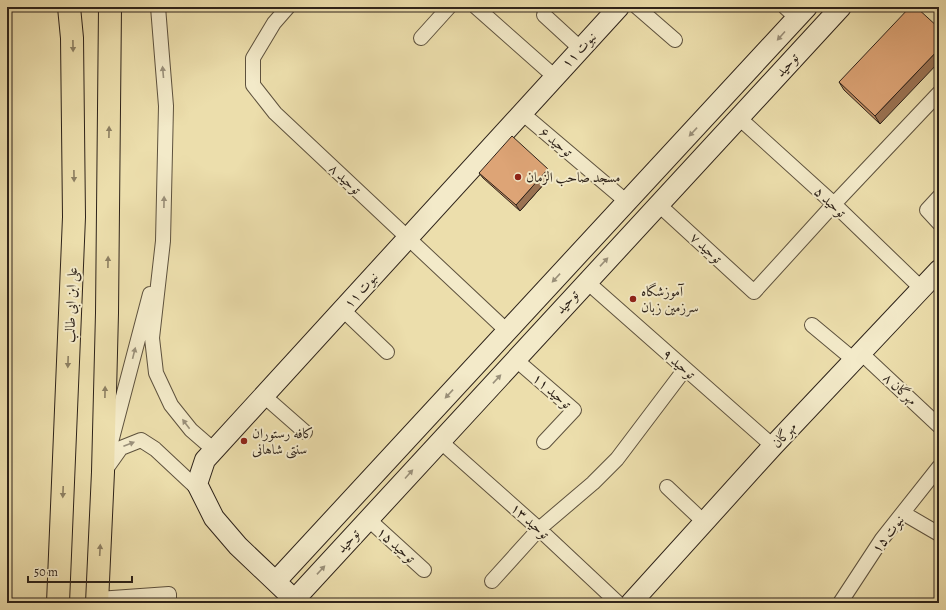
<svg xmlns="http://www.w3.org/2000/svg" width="946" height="610" viewBox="0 0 946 610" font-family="Alegreya,Amiri,serif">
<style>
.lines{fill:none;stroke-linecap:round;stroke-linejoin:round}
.street-casing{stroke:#5e523e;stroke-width:16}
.secondary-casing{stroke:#2e231a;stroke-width:22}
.primary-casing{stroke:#2e231a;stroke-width:24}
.street{stroke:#f3eac9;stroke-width:14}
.secondary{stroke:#f3eac9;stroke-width:20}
.primary{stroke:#ecdeac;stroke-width:22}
.wall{fill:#be8d65;stroke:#2e231a}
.shaded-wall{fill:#9b7353;stroke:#2e231a}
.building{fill:#dda476;stroke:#2e231a}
.oneway{fill:#9a907a}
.oneway2{fill:#8d8063}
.poi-dot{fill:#8f2418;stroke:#f3eac9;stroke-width:1.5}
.labels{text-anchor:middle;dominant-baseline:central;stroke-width:4;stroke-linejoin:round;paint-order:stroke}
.street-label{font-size:14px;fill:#2e231a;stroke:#f3eac9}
.poi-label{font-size:14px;fill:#2e231a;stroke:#f3eac9;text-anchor:start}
</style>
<rect width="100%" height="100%" fill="#ecdeac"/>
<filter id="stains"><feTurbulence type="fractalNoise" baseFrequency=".005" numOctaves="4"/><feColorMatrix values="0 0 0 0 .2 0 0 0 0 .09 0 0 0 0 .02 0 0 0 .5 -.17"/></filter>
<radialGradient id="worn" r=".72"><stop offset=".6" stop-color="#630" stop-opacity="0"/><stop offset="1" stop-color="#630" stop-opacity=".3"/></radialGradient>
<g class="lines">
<defs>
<path id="street" d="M158,7L166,106L163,241L152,338L156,373L171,405L191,430L214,450
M288,7L274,23L253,58V85L275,113L507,331
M476,7L555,77
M637,7L675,40
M785,7L797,18
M544,15L581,49
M421,38L449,7
M522,113L627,202
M738,117L834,204L921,288
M939,197L927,210L939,223
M658,204L754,292L834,204L939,93
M586,281L773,446
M343,310L387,352
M812,325L854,360
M861,353L939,426
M515,359L574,410L544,442
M264,396L305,432
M440,441L539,529L618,603
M110,446L150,294
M104,472L121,448L141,440L155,449L201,492
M667,487L704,522
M903,513L939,534
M368,519L424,570
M492,581L539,529L593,483L617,459L685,369
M98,599L169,594V603
M840,603L882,539L939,467"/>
<path id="secondary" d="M276,581L807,7
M295,599L841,7
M298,603L238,546L214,518L197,484L205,460L619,7
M631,603L773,446L939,270"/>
<path id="primary" d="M58,603L74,217L72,38L69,7
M97,603L103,472L107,313L110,7"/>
</defs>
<use href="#street" class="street-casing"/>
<use href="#secondary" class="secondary-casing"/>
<use href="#primary" class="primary-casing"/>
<use href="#street" class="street"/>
<use href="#secondary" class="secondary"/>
<use href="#primary" class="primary"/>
</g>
<path class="wall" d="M939,28L880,124L844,90L839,82Z
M548,169L552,175L520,211L483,178L479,173Z"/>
<path class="shaded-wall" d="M939,49V62L880,124L875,116Z
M548,169L552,175L520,211L516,205Z"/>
<path class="building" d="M910,7H916L939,28V49L875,116L839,82Z
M512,136L548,169L516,205L479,173Z"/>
<defs><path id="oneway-solid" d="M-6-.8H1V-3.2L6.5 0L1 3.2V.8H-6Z"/></defs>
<g class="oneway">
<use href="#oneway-solid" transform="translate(781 36) rotate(132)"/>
<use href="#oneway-solid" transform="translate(163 72) rotate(-95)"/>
<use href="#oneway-solid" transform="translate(693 132) rotate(133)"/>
<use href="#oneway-solid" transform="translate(164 202) rotate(-89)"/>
<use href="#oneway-solid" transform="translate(604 262) rotate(-47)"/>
<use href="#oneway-solid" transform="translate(556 278) rotate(133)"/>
<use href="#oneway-solid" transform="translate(134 353) rotate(-76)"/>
<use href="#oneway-solid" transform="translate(497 379) rotate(-47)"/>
<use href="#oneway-solid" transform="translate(449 394) rotate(133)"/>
<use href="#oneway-solid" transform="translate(186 424) rotate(-127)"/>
<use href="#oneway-solid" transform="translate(129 444) rotate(-21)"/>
<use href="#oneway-solid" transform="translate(409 474) rotate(-48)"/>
<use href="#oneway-solid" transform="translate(321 570) rotate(-47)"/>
</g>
<g class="oneway2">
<use href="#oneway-solid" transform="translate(73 46) rotate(89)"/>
<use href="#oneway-solid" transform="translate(109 132) rotate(-89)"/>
<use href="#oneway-solid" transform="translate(74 176) rotate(89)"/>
<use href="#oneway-solid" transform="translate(108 262) rotate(-89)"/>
<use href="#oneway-solid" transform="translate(68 362) rotate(92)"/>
<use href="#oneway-solid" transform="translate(105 392) rotate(-89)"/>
<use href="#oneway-solid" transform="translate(63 492) rotate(92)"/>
<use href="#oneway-solid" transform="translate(100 550) rotate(-87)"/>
</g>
<g class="poi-dot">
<circle cx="518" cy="177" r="4"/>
<circle cx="633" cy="299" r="4"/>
<circle cx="244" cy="441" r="4"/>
</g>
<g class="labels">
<g class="street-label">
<text transform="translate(579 50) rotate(-47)">نبوت ۱۱</text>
<text transform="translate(787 65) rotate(-47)">توحید</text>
<text transform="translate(556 142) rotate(40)">توحید ۶</text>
<text transform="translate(345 179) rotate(43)">توحید ۸</text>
<text transform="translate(830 202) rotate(43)">توحید ۵</text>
<text transform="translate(706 248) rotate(43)">توحید ۷</text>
<text transform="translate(361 290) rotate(-48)">نبوت ۱۱</text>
<text transform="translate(567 302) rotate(-47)">توحید</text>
<text transform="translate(71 305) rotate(-88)">علی ابن ابی طالب</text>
<text transform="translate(679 364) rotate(41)">توحید ۹</text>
<text transform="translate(900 389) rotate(43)">مهرگان ۸</text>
<text transform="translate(552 391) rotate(41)">توحید ۱۱</text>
<text transform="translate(784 435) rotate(-47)">مهرگان</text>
<text transform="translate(530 521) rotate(42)">توحید ۱۳</text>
<text transform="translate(888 534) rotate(-53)">نبوت ۱۵</text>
<text transform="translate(348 541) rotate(-47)">توحید</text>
<text transform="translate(396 545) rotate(42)">توحید ۱۵</text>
</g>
<g class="poi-label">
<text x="526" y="177">مسجد صاحب الزمان</text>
<text x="641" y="291">آموزشگاه<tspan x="641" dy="16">سرزمین زبان</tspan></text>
<text x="252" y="433">کافه رستوران<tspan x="252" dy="16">سنتی شاهانی</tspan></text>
</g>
</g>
<rect width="946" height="610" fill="none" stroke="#ecdeac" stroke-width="24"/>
<rect x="8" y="8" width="930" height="594" fill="none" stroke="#2e231a" stroke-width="2"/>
<rect x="12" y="12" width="922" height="586" fill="none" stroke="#2e231a"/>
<path d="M28 576v6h104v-6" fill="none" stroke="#2e231a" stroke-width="2"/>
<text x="34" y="576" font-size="12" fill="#2e231a" stroke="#f3eac9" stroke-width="3" paint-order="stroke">50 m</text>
<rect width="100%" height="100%" filter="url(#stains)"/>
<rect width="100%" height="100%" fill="url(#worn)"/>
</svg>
